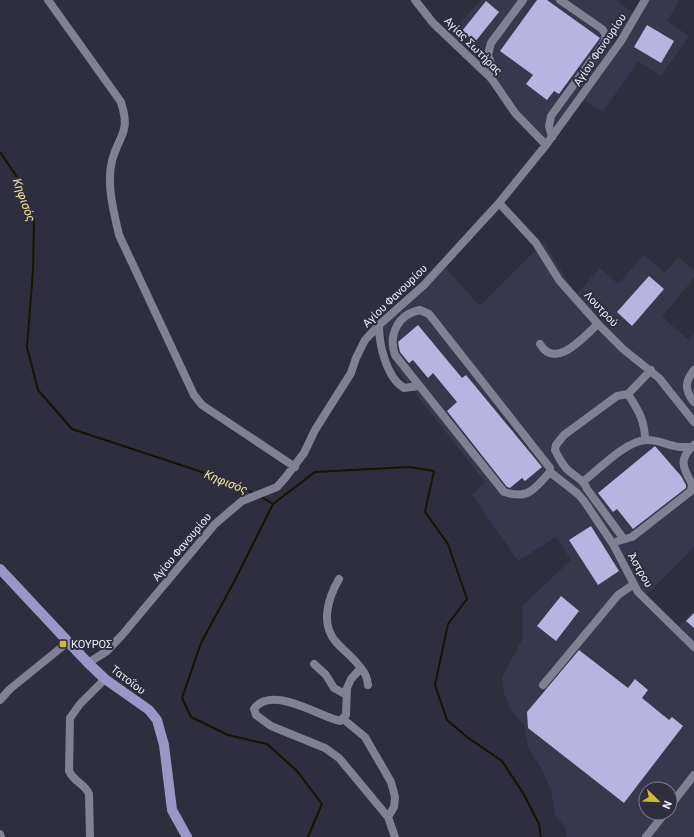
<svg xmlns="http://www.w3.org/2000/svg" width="694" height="837" viewBox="0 0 694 837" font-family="Roboto,sans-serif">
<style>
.built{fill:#38374e;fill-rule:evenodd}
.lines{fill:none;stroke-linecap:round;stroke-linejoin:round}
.stream{stroke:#191400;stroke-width:2}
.building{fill:#b7b5df}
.minor{stroke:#818094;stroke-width:8}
.major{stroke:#9a97c7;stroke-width:10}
.poi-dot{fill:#ceb938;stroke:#2f2e3f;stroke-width:1.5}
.labels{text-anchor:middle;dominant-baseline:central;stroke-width:4;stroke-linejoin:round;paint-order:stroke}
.street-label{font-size:11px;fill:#efeffa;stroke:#2f2e3f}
.poi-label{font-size:11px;fill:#efeffa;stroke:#2f2e3f;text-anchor:start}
.water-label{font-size:12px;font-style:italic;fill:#efe49e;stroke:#2f2e3f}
</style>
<rect width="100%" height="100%" fill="#2f2e3f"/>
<path class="built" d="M481,0H616L634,13L641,0H680L667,21L689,36L661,76L638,61L603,112L584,100L547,150L489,81L446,39Z
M544,242L576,295L600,268L618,284L644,255L665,273L678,257L694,270V278L662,317L689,340L694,334V547L644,597L678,627L694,609V837H567L565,827L555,815L551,791L542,769L529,750L524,725L511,710L504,693L502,677L523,638L522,606L571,560L556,537L518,561L472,495L485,482L396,369L388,349L382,318L421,283L441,263L480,306ZM646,789H670V813H646Z"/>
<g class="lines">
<path class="stream" d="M0,152L19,180L34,220L33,271L27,347L38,390L72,429L238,484L253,493
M261,497L273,504L235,580L201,643L182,698L191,717L228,735L267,744L297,771L322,804L308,837
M273,504L315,472L409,467L434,471L425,512L448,544L467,599L448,624L435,685L447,720L467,737L502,761L523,793L539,824L541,837"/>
</g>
<path class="building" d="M537,0H547L600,38L559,94L554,91L547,100L526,84L533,75L500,51Z
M486,1L499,12L475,42L462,31Z
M647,25L674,41L661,63L634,47Z
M649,276L664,289L632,326L617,312Z
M418,325L462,378L466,375L542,467L525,481L522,478L510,488L507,487L447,411L457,402L433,373L428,378L413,360L409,363L400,352L398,342Z
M655,446L681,476L686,485V488L633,529L617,509L613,512L598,493Z
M591,526L619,571L598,585L569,540Z
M561,596L579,611L556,641L537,626Z
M694,613V628L686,621Z
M579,650L628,688L635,679L648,690L642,698L669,720L672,717L683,726L624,803L528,728L527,712Z"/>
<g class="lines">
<path class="minor" d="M48,0L121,102C131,134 119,134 112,161C106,184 114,213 119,235L194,395L202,405L295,467
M415,0L433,23L491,78L515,113L546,145
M491,78L492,66L488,55L491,43L523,0
M552,137L549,126L551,116L604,43L606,35L602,29L560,0
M499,203L536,243L559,280L598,324L623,349L659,378L694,422
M379,325C379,344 386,377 404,388L418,386
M540,344C556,371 584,336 598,324
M694,370C685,381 684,390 694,402
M628,394L651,370
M550,472C534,489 529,500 504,492L395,355C388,335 398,314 420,310L429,314L550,468V472L578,494L584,501L613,544L638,592L694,647
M584,481C599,469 626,441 646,440C658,439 668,446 680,447C684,447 688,447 692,447
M623,538L587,489C583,479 577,478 569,471C562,465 559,458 555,450L556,445L564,435L617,396L628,394C638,410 645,420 645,440
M618,541L632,537L641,530L691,491L692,484C684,469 677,460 694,445
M339,579C328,598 320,624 336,642C344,651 353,657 360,667C365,673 367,676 368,685
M88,663L107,651L123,634L215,524L242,501L277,487L285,478L304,453L315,430L351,373L356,358L365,340L379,325L424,285L499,203L546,145L621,41L645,0
M314,664L326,675L334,688L345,694
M361,668L351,679L347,688L346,715L340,721C320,717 271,684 254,709L256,715L271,726L325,748L339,758L388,817L395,837
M543,685L618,595L634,584
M0,700L10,689L68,642
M343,719L365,737L391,782L395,797L394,807L388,817
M670,806L694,775
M0,834L1,837
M90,837L89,794C85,784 74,782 69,771L70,718L80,704L105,679
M646,837L665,813"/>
<path class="major" d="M0,569L88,663L105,679L149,710L157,720L164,745L172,810L187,837"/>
</g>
<rect class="poi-dot" x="59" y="640" width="8" height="8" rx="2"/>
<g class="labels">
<g class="street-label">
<text transform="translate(473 46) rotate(45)">Αγίας Σωτήρας</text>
<text transform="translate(600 50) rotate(-56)">Αγίου Φανουρίου</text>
<text transform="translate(395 296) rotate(-44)">Αγίου Φανουρίου</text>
<text transform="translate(601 309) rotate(47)">Λουτρού</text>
<text transform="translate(182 547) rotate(-50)">Αγίου Φανουρίου</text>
<text transform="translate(640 570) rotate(60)">Άστρου</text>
<text transform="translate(128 680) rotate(37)">Τατοΐου</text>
</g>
<g class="poi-label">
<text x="71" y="644">ΚΟΥΡΟΣ</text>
</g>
<g class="water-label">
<text transform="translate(24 200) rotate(70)">Κηφισός</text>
<text transform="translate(226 482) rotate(22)">Κηφισός</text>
</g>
</g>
<g transform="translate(658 801) rotate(113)"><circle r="19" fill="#2f2e3f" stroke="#7c7b8a"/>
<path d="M0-3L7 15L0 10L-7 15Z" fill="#ceb938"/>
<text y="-6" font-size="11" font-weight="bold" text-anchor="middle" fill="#efeffa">N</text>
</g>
</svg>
